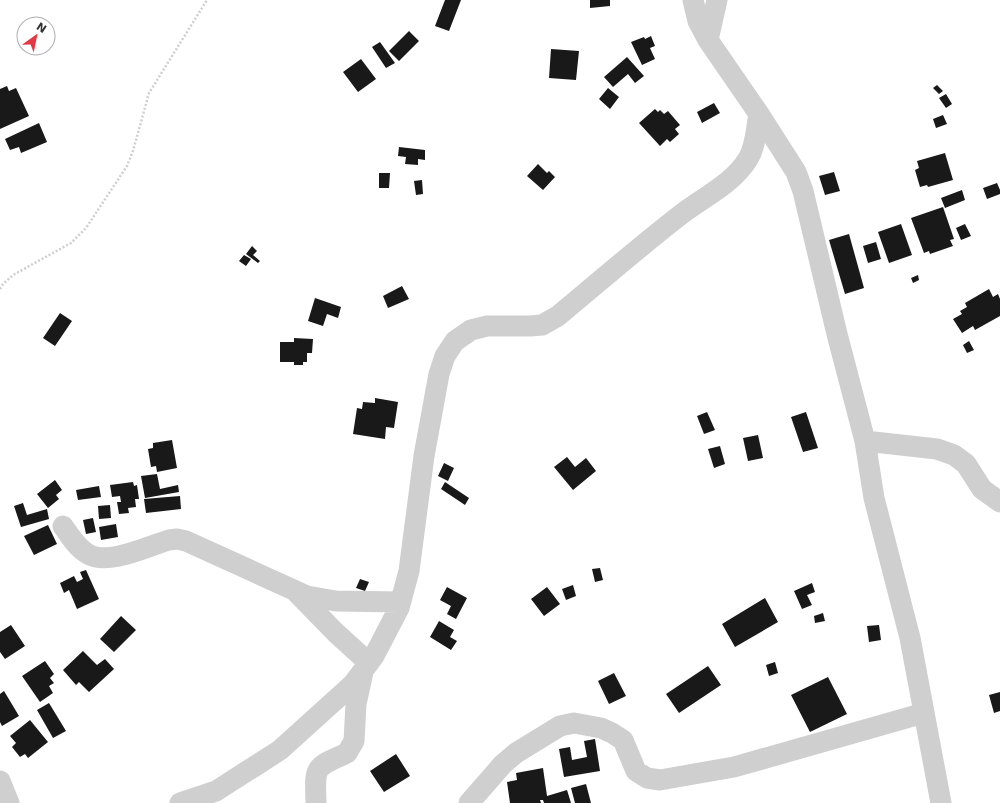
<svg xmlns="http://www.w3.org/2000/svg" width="1000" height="803" viewBox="0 0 1000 803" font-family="'DejaVu Sans',sans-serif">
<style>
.building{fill:#191919}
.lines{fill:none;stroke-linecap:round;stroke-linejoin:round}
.path{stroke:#cfcfcf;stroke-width:2.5;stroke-dasharray:2 2;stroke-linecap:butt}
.minor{stroke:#cfcfcf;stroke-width:21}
</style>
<rect width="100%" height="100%" fill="#fff"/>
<path class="building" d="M445,0H461L449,31L435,26Z
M590,0H610V6L590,8Z
M409,31L419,41L399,61L389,51Z
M651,36L655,46L650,48L655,59L642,65L631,42L644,37L645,39Z
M380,42L395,63L386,68L372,47Z
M551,49L579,51L576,80L549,78Z
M627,57L644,76L635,83L628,74L613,87L604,77Z
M361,59L376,79L358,92L343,72Z
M937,85L943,91L939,94L933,88Z
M7,86L9,91L16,88L29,116L0,129V89Z
M608,88L619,97L610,109L599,99Z
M946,94L952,104L946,108L939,98Z
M714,103L720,113L702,123L697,112Z
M655,109L658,112L660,110L664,114L668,111L680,125L675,129L679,134L670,142L667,139L660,146L639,123Z
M943,115L947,124L936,128L933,119Z
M39,123L47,142L21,153L19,147L10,150L5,139Z
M399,147L425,150V160L418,159V165L405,164L406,157L398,156Z
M945,153L953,180L928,187L927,185L920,187L915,170L919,168L917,161Z
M538,164L547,173L549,171L555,177L543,190L527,176Z
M834,172L840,191L825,195L819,176Z
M379,173H390L389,188H379Z
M422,180L423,194L416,195L414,181Z
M997,183L1000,190V194L987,199L983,188Z
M962,190L965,200L945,208L941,198Z
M943,207L954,239L950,240L953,246L930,254L929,251L924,253L911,218Z
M901,224L912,255L889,263L878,232Z
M965,224L971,236L961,240L956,228Z
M849,234L864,288L845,294L829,240Z
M876,242L881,259L868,263L863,246Z
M252,246L257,251L253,255L260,261L258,263L246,254Z
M244,255L251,259L246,266L239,261Z
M918,275L919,280L913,283L911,278Z
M402,286L409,299L388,308L383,296Z
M989,289L993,297L998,294L1000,299V316L975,330L973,326L962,333L953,319L962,314L960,311L967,307L965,303Z
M315,298L341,307L338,318L327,314L323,326L308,321Z
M60,313L72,321L55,346L43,338Z
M294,338L313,339L312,353H307V362H303V365H294V362H280V342H294Z
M969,341L974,350L967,353L963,345Z
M375,398L398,402L394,428L386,427L385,439L353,434L357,408L362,409L363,402L375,403Z
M707,412L715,430L704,434L697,416Z
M806,412L818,448L803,452L791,417Z
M758,435L763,458L748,461L743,438Z
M172,440L177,468L157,472L156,466L151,467L148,449L153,448V443Z
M720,446L725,464L714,468L708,449Z
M567,457L575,467L586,458L596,471L573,490L554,467Z
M444,463L454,468L448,481L438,476Z
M157,474L160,489L178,485L179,492L145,498L141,476Z
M55,480L62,490L56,495L59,499L48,508L37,494Z
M133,482L134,486L137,485L139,499H135L136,507L128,508L129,513L119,514L117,502H121L120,496L112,497L110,485Z
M445,482L469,498L465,505L441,489Z
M99,486L101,497L78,500L76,490Z
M180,496L181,509L146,513L144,499Z
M23,503L27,515L47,509L49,519L21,527L14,506Z
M110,505L111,518L99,519L98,506Z
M93,518L96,532L86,534L83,520Z
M116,524L118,537L101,540L99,527Z
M48,525L57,544L34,555L24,536Z
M600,568L603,580L595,582L592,569Z
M86,570L99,599L77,609L69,590L64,593L60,583L74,576L77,582L83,579L80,572Z
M360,579L369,582L365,591L356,588Z
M812,583L815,592L807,595L812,605L802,609L794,591Z
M573,585L576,596L566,600L562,589Z
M447,587L467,598L456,619L447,614L451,606L440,600Z
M547,587L560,604L544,616L531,599Z
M765,598L778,622L735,647L722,624Z
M823,613L825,621L815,623L814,616Z
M121,616L136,630L114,652L100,639Z
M439,621L454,630L450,637L457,641L451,650L430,637Z
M11,625L25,646L5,659L0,652V632Z
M879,625L881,640L869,642L867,626Z
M83,651L97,665L105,659L114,669L89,692L79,682L76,685L63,670Z
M45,661L54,674L50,678L54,683L49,686L53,693L40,702L22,676Z
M775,662L778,673L769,676L766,665Z
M708,666L721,685L679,713L666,694Z
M614,673L626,696L609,704L598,681Z
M828,677L847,714L810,732L791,695Z
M4,691L19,716L2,726L0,722V694Z
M1000,692V711L994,713L989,695Z
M49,703L66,731L53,738L37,710Z
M30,720L48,742L28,758L25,754L20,757L12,747L16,743L10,736Z
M595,739L600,771L564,777L559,749L570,747L572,760L587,757L584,741Z
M396,754L410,776L384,792L370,771Z
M543,768L547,796L567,790L571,803H544L543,800H540L541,803H510L507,782L517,780L516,773Z
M586,784L591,803H575L571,788Z"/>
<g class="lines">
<path class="path" d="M0,289L3,284L13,275L71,243L86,228L127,166L133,151L149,93L207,0"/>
<path class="minor" d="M693,0L698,21L708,40L759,114L796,172L803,191L837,334L865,441L874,498L910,638L941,803
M708,40L717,0
M865,441L937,449L954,455L966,464L982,489L1000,502
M63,526C70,536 77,548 88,554C108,566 148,546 169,540L177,539L186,541L307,596L336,601L400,602
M296,592L336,633L369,663
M0,781L9,803
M180,803L216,791L280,750L353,684L374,656L399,608L409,571L424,456L439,374L445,356L455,341L471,330L487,326H530L542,325L558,316C599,282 640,246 683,213C706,196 733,183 748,159C756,146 756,129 759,114
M316,803C315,766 313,768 347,753L354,741L356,704L363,672
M469,803L503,764L516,753L560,726L574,723L601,728L612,733L623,740L636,771L647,778L660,780L734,767L924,713"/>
</g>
<g transform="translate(36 36) rotate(33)"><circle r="19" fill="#ffffff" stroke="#adadad"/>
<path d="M0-3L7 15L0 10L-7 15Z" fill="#e43844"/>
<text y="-6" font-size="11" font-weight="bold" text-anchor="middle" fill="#323232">N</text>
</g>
</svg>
